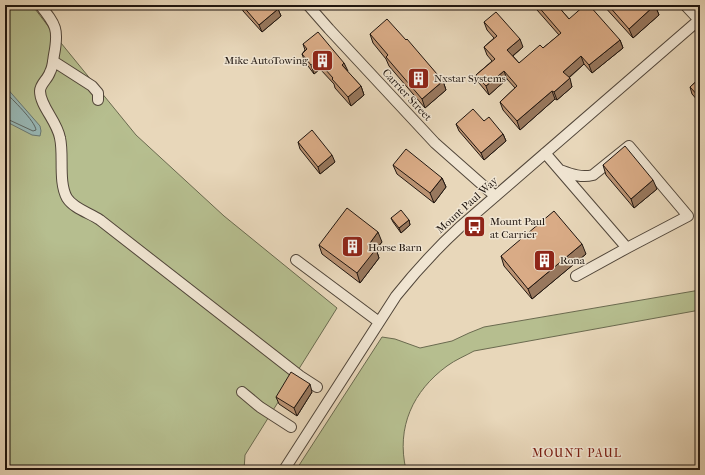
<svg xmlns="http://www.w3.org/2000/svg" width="705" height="475" viewBox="0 0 705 475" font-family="'IM FELL French Canon',serif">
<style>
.green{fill:#b6be8f;stroke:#6a6a4f}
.water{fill:#98b8b6;stroke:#687773}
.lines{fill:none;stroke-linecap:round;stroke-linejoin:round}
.shore{stroke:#5c6662;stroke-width:1}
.minor-casing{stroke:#51463a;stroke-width:12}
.minor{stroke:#f0e5d2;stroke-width:10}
.wall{fill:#bb9373;stroke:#1f150f}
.shaded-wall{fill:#98785e;stroke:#1f150f}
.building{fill:#d9ab86;stroke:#1f150f}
.labels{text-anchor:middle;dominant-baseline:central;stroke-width:3;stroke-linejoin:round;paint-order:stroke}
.poi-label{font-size:11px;fill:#1f150f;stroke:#f0e5d2;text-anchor:start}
.street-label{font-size:11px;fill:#1f150f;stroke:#f0e5d2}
.neighbourhood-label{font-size:12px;letter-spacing:1px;fill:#7a1f14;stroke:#f0e5d2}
</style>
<rect width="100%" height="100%" fill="#e8d7ba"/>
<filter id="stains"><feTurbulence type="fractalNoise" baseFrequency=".005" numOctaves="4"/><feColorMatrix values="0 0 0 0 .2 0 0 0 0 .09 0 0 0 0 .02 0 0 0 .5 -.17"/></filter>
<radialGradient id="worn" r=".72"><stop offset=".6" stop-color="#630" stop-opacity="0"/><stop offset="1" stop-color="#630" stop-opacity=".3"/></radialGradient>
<path class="green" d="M5,5H32L61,43L136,135L224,216L337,308L245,455L244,470H5Z
M700,290V310L474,351C465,356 455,360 447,366C413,391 396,427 406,470H296L382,337L395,339L420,348L452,341L469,333L484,327Z"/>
<path class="water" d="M5,86L40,126L41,131L40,136L32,135L5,121Z"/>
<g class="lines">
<path class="shore" d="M5,92C12,99 35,121 36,130L33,131L5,118"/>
<defs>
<path id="minor" d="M40,5C56,25 59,29 54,55C53,60 53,67 50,72C48,79 40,84 40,91C40,106 57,121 60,138C64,155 58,182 67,198C74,209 90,213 100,220L300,376L317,387
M308,5L329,29L435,143L495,196
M685,5L700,21
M53,61L92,86L98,93V100
M545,153L627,248L576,276
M560,170C571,174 581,178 593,175L629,146L688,216L627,248
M296,260L379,322
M242,392L260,407L291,427
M284,470L396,296C416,271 437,248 461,226L700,19"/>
</defs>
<use href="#minor" class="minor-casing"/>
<use href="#minor" class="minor"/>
</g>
<path class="wall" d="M241,5H275L278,9L281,16L262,32L243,11Z
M535,5H557L569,19L620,40L623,48L592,73L584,64L569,78L572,87L557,100L555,99L520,130L503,110L500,102L515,88L507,79L489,95L479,83L476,75L492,61L487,55L484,47L494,38L487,30L484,22L523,47L513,56L519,63L543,48L559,35L537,10Z
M603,5H655L659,15L633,38Z
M370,34L406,40L443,81L446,90L425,108L389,66L386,59L373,43Z
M303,44L344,63L347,71L361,86L364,95L351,106L335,88L334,84L320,69L314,74L305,62L302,54L305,50Z
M700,78V103L692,94L690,87Z
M484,121L503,134L506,141L484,160L459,131L456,124Z
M298,142L335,162L320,174L300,149Z
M393,165L442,178L446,187L434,203L397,174Z
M603,165L657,189L634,208L606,175Z
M391,218L409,220L410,225L401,233L393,222Z
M382,242L376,249L379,258L360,283L322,254L319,245Z
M586,254L532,299L504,266L501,256Z
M312,392L297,416L279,404L276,397Z"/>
<path class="shaded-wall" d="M655,5L659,15L633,38L629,29Z
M278,9L281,16L262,32L259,25Z
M520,39L523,47L510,58L507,50Z
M620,40L623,48L592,73L589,65Z
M581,56L584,64L566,80L563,72Z
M317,60L320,69L314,74L311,65Z
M344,63L348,71L342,65Z
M504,71L507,79L489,95L486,86Z
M570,78L572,87L557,100L554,92Z
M443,81L446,90L425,108L422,99Z
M361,86L364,95L351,106L348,97Z
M552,91L555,99L520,130L517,121Z
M503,134L506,141L484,160L481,153Z
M332,155L335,162L320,174L318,167Z
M442,178L446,187L434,203L430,193Z
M653,180L657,189L634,208L631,199Z
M409,220L410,225L401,233L399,228Z
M378,232L382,242L376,249L379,258L360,283L357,273L370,243Z
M582,244L586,254L532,299L528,289Z
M310,384L312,392L297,416L294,408Z"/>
<path class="building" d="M242,5H275L278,9L259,25Z
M537,5H557L569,19L585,5H589L620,40L589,65L581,56L563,72L570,78L554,92L552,91L517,121L500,102L517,86L504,71L486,86L476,75L495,59L484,47L497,36L484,22L496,12L520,39L507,50L519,63L540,45L543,48L561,33Z
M608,5H655L629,29Z
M387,19L406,40L407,39L443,81L422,99L386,57L388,55L370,34Z
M318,32L344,63L342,65L361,86L348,97L332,79L333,78L317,60L311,65L302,54L307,49L303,44Z
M700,78V98L690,87Z
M473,109L484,121L489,117L503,134L481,153L456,124Z
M312,130L332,155L318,167L298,142Z
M625,146L653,180L631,199L603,165Z
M406,149L442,178L430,193L393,165Z
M347,208L378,232L370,243L376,249L357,273L319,245Z
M401,210L409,220L399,228L391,218Z
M554,211L582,244L528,289L501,256Z
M291,372L310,384L294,408L276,397Z"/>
<defs>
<symbol id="building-square" viewBox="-11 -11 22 22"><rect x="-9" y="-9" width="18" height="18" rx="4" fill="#8f2418" stroke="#f0e5d2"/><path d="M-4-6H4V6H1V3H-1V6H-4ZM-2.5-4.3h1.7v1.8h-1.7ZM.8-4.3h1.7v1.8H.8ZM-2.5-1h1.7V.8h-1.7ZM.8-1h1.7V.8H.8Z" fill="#fff"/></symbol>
<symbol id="bus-square" viewBox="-11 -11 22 22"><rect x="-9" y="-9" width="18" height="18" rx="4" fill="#8f2418" stroke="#f0e5d2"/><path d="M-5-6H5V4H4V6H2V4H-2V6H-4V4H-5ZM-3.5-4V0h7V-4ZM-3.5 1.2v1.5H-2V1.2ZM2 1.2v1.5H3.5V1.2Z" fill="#fff"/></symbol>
</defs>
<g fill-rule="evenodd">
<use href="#building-square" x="310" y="48" width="25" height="25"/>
<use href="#building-square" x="406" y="66" width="25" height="25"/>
<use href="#bus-square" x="462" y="214" width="25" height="25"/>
<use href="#building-square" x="340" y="234" width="25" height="25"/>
<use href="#building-square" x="532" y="248" width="25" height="25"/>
</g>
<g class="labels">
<g class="poi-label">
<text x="308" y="60" text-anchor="end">Mike AutoTowing</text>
<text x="434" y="78">Nxstar Systems</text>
<text x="490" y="221">Mount Paul<tspan x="490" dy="13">at Carrier</tspan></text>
<text x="368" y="247">Horse Barn</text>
<text x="560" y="260">Rona</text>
</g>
<g class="street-label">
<text transform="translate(407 95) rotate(47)">Carrier Street</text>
<text transform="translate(467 205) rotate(-42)">Mount Paul Way</text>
</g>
<g class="neighbourhood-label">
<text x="577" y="453">MOUNT PAUL</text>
</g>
</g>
<rect width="705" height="475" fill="none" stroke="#e8d7ba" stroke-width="20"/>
<rect x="6" y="6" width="693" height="463" fill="none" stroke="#1f150f" stroke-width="2"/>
<rect x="10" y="10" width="685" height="455" fill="none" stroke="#1f150f"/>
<rect width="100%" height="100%" filter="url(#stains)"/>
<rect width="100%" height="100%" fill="url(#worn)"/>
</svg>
